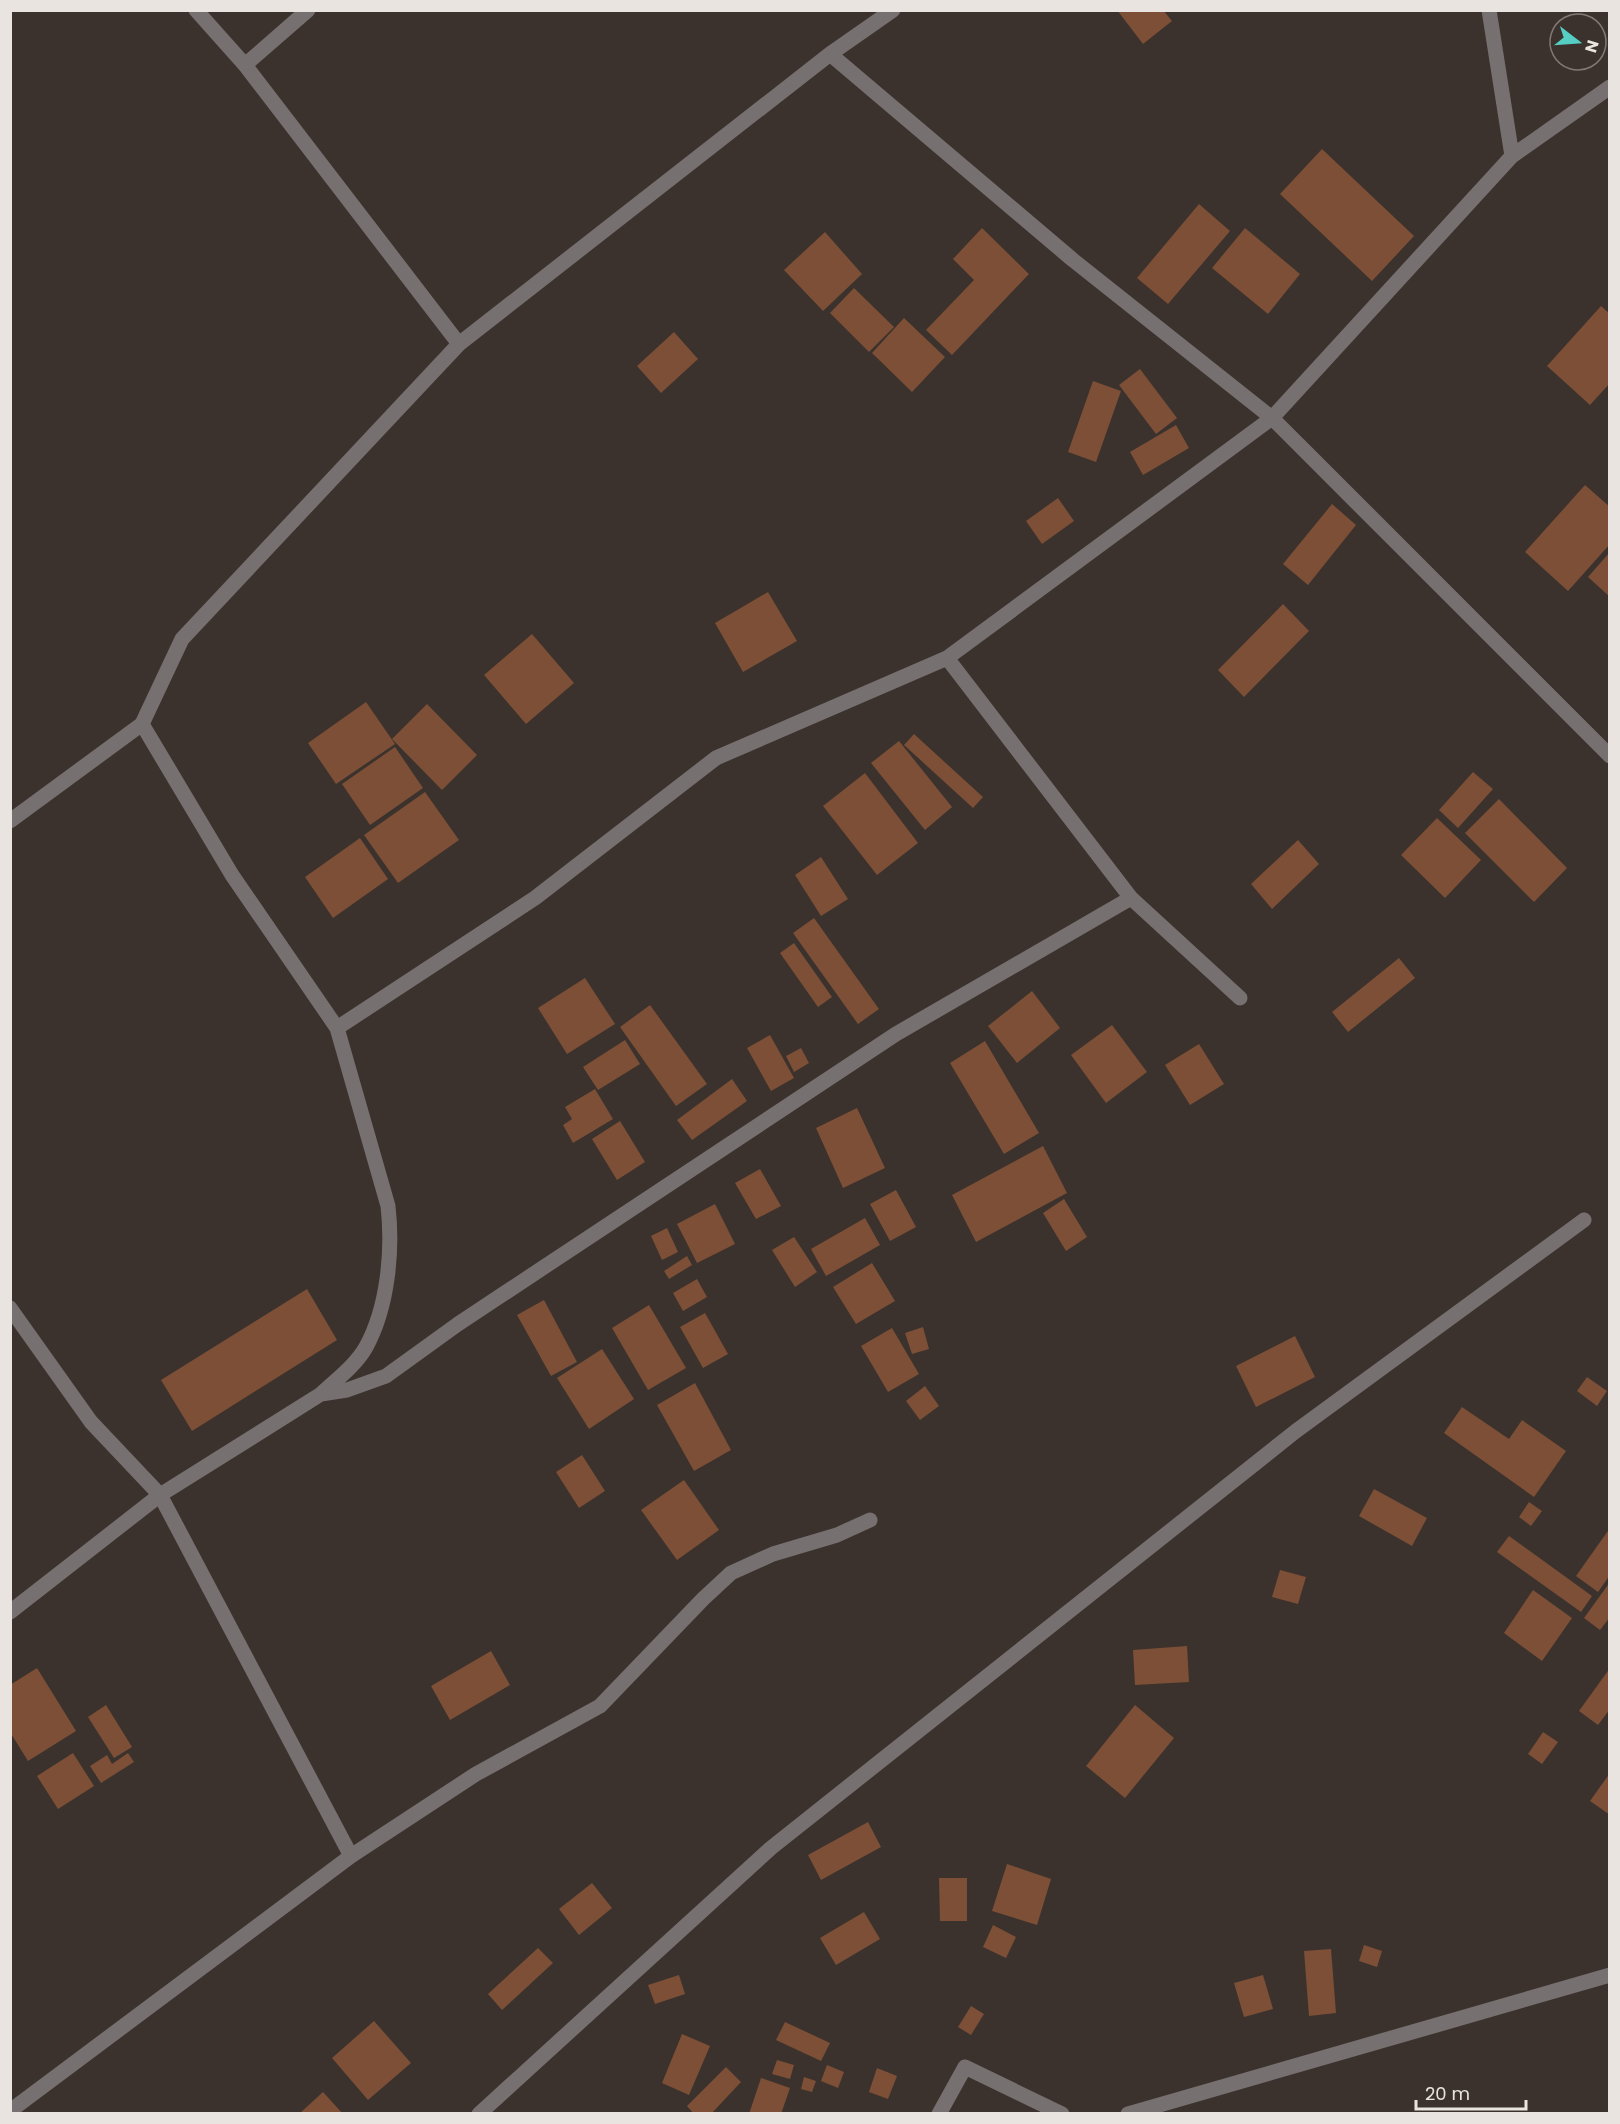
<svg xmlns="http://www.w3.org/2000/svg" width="1620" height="2124" viewBox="0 0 1620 2124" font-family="Poppins,sans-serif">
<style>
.building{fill:#7c4f36}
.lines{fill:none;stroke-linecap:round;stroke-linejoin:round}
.minor{stroke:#767070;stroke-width:15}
</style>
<rect width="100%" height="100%" fill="#3b322d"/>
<path class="building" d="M1117,10H1163L1172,21L1143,44Z
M1322,149L1414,236L1372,281L1280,194Z
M1199,204L1230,231L1168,304L1137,278Z
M982,228L1029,274L952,355L926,330L974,280L953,259Z
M1245,228L1300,274L1268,314L1212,268Z
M825,232L862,274L823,311L784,270Z
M854,288L894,327L869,352L830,313Z
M1601,306L1610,314V383L1590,405L1547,366Z
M904,318L945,357L912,392L872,353Z
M674,332L698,359L661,393L637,366Z
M1140,369L1177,418L1156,434L1119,385Z
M1093,381L1121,391L1096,462L1068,452Z
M1176,425L1189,448L1143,475L1130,452Z
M1585,485L1610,507V544L1568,591L1525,552Z
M1058,498L1074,521L1042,544L1026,521Z
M1332,504L1356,525L1308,585L1283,564Z
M1610,552V597L1588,577Z
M768,592L797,641L743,672L715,623Z
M1283,604L1309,631L1244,697L1218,670Z
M532,634L574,683L526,724L484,675Z
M366,702L395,744L336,784L308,743Z
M427,704L477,755L442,790L392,739Z
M914,734L983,797L973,808L904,745Z
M899,741L952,807L925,830L871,763Z
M395,747L423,788L370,825L342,784Z
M1473,772L1493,789L1458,828L1439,810Z
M865,773L918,843L877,875L823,806Z
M425,792L459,840L398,883L364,835Z
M1499,799L1567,868L1534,902L1465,833Z
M1437,818L1481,860L1445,898L1401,855Z
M360,838L388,879L333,918L305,877Z
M1298,840L1319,864L1272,909L1251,884Z
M821,857L848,899L821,916L795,875Z
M814,918L879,1009L858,1024L793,933Z
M794,943L832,997L818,1007L780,953Z
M1399,958L1415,978L1348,1032L1332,1012Z
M585,978L615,1024L567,1054L538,1008Z
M1032,991L1060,1028L1017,1063L988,1026Z
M650,1005L707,1084L676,1106L620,1027Z
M1112,1025L1147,1072L1106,1103L1071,1055Z
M770,1035L794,1078L771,1091L747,1048Z
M625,1040L640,1064L598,1090L583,1067Z
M985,1041L1039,1133L1004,1154L950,1063Z
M1199,1044L1224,1084L1190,1105L1165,1065Z
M801,1048L809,1063L794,1072L786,1056Z
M732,1079L747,1101L692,1140L677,1120Z
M595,1089L613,1119L573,1143L563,1125L572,1119L565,1107Z
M857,1108L885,1168L843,1188L816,1128Z
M620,1121L645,1162L617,1180L592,1139Z
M1043,1146L1067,1193L976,1242L952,1195Z
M760,1169L781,1206L756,1219L735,1183Z
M896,1190L916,1227L890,1241L870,1204Z
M1064,1199L1087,1237L1066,1251L1043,1213Z
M715,1204L735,1244L697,1263L677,1224Z
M865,1218L880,1245L826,1276L811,1249Z
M667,1228L678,1252L662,1260L651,1236Z
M794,1237L817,1272L795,1287L772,1250Z
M687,1256L692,1265L669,1279L664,1271Z
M872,1263L895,1301L856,1324L833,1287Z
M697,1279L707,1297L683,1311L673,1293Z
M307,1289L337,1340L192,1431L161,1380Z
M544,1300L577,1362L551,1376L517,1315Z
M649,1305L686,1368L648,1390L612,1328Z
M705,1313L728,1354L703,1368L680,1327Z
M923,1327L929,1349L912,1354L905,1333Z
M892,1328L919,1374L888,1392L861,1346Z
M1295,1336L1315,1377L1256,1407L1236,1366Z
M602,1349L634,1399L589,1429L557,1378Z
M1587,1377L1607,1391L1597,1406L1577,1391Z
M695,1383L731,1450L694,1471L657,1405Z
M925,1386L939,1406L920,1420L906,1401Z
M1462,1407L1509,1439L1522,1420L1566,1451L1534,1497L1444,1433Z
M582,1455L605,1491L579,1508L556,1472Z
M684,1480L719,1530L677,1560L641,1510Z
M1374,1489L1427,1518L1412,1546L1359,1516Z
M1529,1502L1542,1511L1531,1526L1519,1517Z
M1610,1528V1575L1598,1592L1576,1576Z
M1509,1536L1592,1596L1581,1612L1497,1552Z
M1280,1570L1306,1577L1298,1604L1272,1597Z
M1610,1582V1617L1600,1630L1584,1618Z
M1533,1590L1572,1618L1542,1661L1504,1633Z
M1187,1646L1189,1682L1135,1685L1133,1650Z
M491,1651L510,1685L450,1720L431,1686Z
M37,1668L76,1731L28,1761L10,1732V1685Z
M1610,1668V1709L1598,1725L1579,1711Z
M106,1705L132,1747L114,1758L88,1717Z
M1135,1705L1174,1738L1125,1798L1086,1766Z
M1543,1732L1558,1742L1542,1764L1528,1754Z
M73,1753L94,1786L58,1809L37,1776Z
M128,1753L134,1762L101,1783L90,1766L107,1755L112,1764Z
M1610,1773V1815L1590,1801Z
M868,1822L881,1847L821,1880L808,1855Z
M1007,1864L1051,1879L1037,1925L992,1911Z
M939,1878H967V1921H940Z
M592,1883L612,1908L579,1935L559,1909Z
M864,1912L880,1939L836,1965L820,1938Z
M993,1925L1016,1937L1006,1958L983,1947Z
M1364,1945L1382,1951L1377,1967L1359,1961Z
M538,1948L553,1963L502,2010L488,1994Z
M1331,1949L1336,2013L1309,2016L1304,1951Z
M679,1975L685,1994L655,2004L648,1985Z
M1263,1975L1273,2009L1244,2017L1234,1983Z
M971,2006L984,2014L971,2035L958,2027Z
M374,2021L411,2063L368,2100L332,2058Z
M785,2022L830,2043L821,2061L776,2040Z
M682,2034L710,2046L689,2095L662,2083Z
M777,2060L794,2065L790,2079L772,2074Z
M827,2065L844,2072L838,2088L821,2081Z
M726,2067L741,2082L711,2114H694L687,2106Z
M877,2068L897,2076L888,2099L869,2092Z
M804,2077L816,2081L812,2092L801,2089Z
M761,2078L790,2088L781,2114H749Z
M323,2092L343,2114H299Z"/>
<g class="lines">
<path class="minor" d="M196,10L245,65L459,344
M1489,10L1512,156
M830,54L1073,260L1272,418L1610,756
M245,65L308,10
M947,658L1131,898L1240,998
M10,821L142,724L182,639L459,344L830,54L893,10
M337,1028L535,898L716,758L947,658L1272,418L1512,156L1610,87
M10,1308L91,1422L160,1495L351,1856
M321,1394L347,1390L386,1376L458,1324L896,1034L1131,898
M10,1612L160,1495L321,1394C336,1380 356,1365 366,1347C388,1307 393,1250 388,1206L337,1028L232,875L142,724
M10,2111L351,1856L476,1774L600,1706L703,1599L731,1573L773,1554L837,1535L870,1520
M479,2114L771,1848L1296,1431L1584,1220
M939,2114L965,2067L1062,2114
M1128,2114L1610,1975"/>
</g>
<rect width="1620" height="2124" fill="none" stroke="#eae4e1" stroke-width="24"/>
<g transform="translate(1578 42) rotate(107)"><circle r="28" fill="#3b322d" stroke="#817975" stroke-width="1.5"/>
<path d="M0-4.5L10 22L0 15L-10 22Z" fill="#56cec3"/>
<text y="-9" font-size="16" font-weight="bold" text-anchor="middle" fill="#eae4e1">N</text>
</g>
<path d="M1416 2100v9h110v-9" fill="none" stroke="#eae4e1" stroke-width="3"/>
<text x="1425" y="2100" font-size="18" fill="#eae4e1" stroke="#3b322d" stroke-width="4.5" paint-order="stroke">20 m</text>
</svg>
